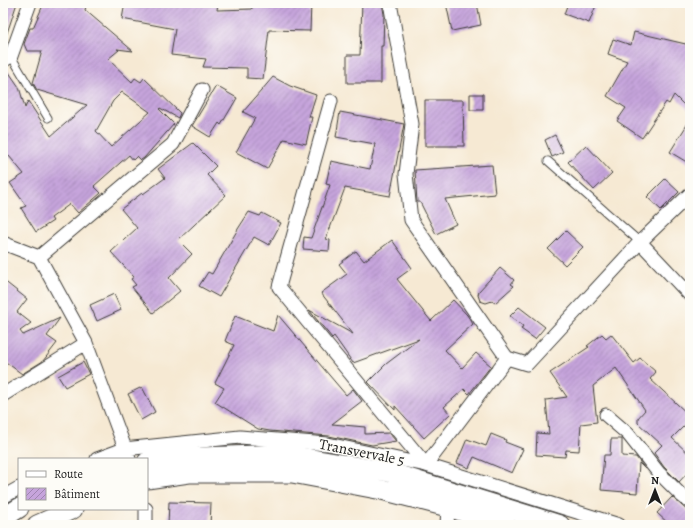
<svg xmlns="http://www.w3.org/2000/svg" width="693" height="528" viewBox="0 0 693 528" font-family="Alegreya,serif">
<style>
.building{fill:url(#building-hatch);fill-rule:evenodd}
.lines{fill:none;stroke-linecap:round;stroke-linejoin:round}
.service-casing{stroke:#3d3b37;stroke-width:9}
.minor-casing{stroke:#3d3b37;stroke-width:15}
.secondary-casing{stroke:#3d3b37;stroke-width:21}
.service{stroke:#fff;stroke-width:7}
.minor{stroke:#fff;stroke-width:13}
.secondary{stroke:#fff;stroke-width:19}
.labels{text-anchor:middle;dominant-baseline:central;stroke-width:3;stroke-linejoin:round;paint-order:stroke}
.street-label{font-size:15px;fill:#1c1c1c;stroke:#fdfcf7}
</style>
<defs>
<pattern id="building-hatch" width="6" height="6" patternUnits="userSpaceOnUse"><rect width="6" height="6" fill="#c6a4dc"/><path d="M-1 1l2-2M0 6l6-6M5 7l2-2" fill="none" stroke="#a085b2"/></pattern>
</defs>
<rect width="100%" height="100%" fill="#fdfcf7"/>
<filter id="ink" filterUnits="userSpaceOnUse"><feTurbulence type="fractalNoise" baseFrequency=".025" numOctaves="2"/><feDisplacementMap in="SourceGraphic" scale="8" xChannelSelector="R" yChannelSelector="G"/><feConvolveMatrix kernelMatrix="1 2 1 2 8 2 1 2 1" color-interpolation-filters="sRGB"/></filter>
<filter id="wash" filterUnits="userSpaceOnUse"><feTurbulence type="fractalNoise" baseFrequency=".012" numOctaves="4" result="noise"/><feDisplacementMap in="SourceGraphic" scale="16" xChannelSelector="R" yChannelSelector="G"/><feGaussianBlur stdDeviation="0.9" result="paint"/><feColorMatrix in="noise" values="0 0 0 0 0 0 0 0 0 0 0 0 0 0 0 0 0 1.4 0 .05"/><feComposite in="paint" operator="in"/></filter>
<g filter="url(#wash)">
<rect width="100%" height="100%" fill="#f6e9d3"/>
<g id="blocks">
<path class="building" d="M3,3H17L5,39L3,38Z
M44,3H87L85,10L133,51L117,49L119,50L108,59L132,82L135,78L141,82L144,78L180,113L178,118L160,108L159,109L174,124L144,158L141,160L137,156L133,160L129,155L94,186L101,193L78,213L70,204L51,218L53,221L36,232L21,208L26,206L10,183L24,174L9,156L3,158V69L6,68L19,87L25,108L28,101L51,136L87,105L37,90L33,83L42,51H27L24,44L30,28H33ZM122,92L150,112L111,147L96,131L113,101Z
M125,3H218L217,10L252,9L251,3H311L310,31L269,30L263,79L247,78V68L203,67L206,59L171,55L175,29L122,19Z
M362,3H382L384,14L383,46H381V83H347V55H360Z
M446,3H477L481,25L452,31Z
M568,3H597L589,23L564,14Z
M634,32L690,45V111L674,95L669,104L666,102L642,138L617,121L626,108L607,96L627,61L608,54L613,39L631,45Z
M273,77L290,86L316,95L309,117H312L306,144L284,139L267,169L236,152L255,118L243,112Z
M216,86L237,98L221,125L219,123L210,137L192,126Z
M470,94H483V110H470Z
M425,100H463L464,146H425Z
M340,112L404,124L390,196L345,188L326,239L330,240L329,251L303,249L304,237L311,238L330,185L326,184L331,161L370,169L375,144L336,137Z
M690,120V164L670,152Z
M555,135L563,152L552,157L545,140Z
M193,143L216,166L207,175L226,195L178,240L192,254L169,278L180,291L153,313L132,287L136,285L131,279L134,277L111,252L137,228L121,209L142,193L143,194L165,178L158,169Z
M586,145L612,173L594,190L568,162Z
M492,165L495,194L445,199L456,224L436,234L420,202H417L415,170Z
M665,179L679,192L661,210L647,197Z
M249,212L260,216L262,213L281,223L269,245L254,237L219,297L199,286L208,272L212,274L238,229Z
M566,231L583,247L565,265L548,249Z
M392,240L412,268L397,279L431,321L453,300L467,315L473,324L445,350L462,368L476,353L491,366L469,394L464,389L444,407L450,414L424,438L395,406V410L368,382L386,364L419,339L353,363L334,336L332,338L309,310L353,334L321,293L347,274L339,264L356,251L364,261Z
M500,268L514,280L511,284L514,286L495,303L492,301L486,303L480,301L478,295L479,291Z
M3,280L27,299L17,312L31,323L20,331L23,335L60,318L47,336L57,343L43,361L22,374L3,360Z
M114,294L121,310L97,321L90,305Z
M519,307L545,327L535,339L521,329L523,326L510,316Z
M278,315L346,395L353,389L362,401L332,424L365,427V434L389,433L396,441L372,445L329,436L270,431L258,429L215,402L224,388L215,383L234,345L225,341L235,316L273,331Z
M602,334L606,338L611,334L634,363L640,358L656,372L650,379L690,416V420L672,438L690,455V470L679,482L664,467L654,453L662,445L638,423V418L645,410L616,368L593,386L597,422L581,424L579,451L566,450L565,457L536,455L537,433L549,434L546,400L567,397L550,373L589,347L587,346Z
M83,362L89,374L65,387L58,376Z
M142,387L155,412L141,420L128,394Z
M491,434L506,440L505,442L523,449L512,473L474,457L469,468L457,463L467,439L486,446Z
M611,439H622V456L636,457L645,469L639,463L637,493L601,490L604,455H610Z
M672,497L690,513V525H670L657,513Z
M169,502L211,503L210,525H168Z"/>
</g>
</g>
<g filter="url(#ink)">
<use href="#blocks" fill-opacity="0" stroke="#3d3b37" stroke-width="1"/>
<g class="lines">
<defs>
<path id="service" d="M11,56L48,118
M548,161L640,242"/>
<path id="minor" d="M390,3L412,124L406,174L411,220L507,358
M3,61L11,56L30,3
M331,101L279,287L426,465L507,358L527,364L640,242L690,194
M640,242L690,295
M3,243L39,257L86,343L129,459
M39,257L173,144L202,90
M3,395L86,343
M606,415L628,434L658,472L681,495L690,502
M97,459L124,449L240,437L328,444L426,465L619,525
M3,497L19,488
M146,509V525
M447,525L448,507"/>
<path id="secondary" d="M147,462L176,458L283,454L389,472L560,525
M147,479L189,473H292L382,490L448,507L505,525
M3,518L19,508
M37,525L73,509"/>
</defs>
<use href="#service" class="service-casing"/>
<use href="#minor" class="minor-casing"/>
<use href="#secondary" class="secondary-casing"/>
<use href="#service" class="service"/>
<use href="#minor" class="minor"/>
<use href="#secondary" class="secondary"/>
</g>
</g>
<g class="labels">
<g class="street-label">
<text transform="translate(362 452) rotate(11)">Transvervale 5</text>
</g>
</g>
<rect width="693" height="528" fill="none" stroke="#fdfcf7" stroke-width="16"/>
<rect x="18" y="458" width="130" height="52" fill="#fdfcf7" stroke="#a3a29f"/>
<rect x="26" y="471" width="20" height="6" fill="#ffffff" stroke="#a3a29f"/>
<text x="54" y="478" font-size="12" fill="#1c1c1c">Route</text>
<rect x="26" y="488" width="20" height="12" fill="url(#building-hatch)" stroke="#a3a29f"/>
<text x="54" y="498" font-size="12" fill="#1c1c1c">Bâtiment</text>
<g transform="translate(655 490)" stroke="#fdfcf7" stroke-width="3" paint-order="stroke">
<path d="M0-3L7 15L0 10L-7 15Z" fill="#1c1c1c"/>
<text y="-6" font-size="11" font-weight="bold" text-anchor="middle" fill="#1c1c1c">N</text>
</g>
</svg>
